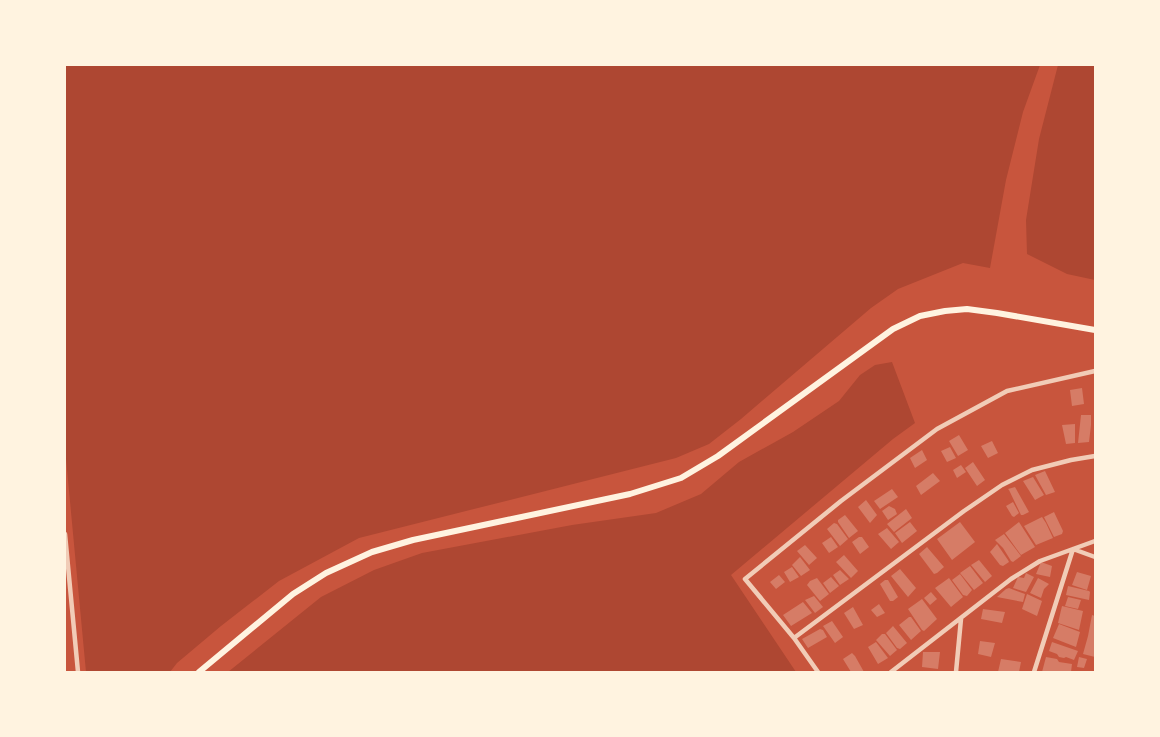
<svg xmlns="http://www.w3.org/2000/svg" width="1160" height="737" viewBox="0 0 1160 737" font-family="Poppins,sans-serif">
<style>
.green{fill:#ae4732}
.building{fill:#d67c66}
.lines{fill:none;stroke-linecap:round;stroke-linejoin:round}
.minor{stroke:#f1ccb7;stroke-width:4.5}
.secondary{stroke:#fff3e0;stroke-width:6}
</style>
<rect width="100%" height="100%" fill="#c8553d"/>
<path class="green" d="M65,65H1040L1023,112L1006,180L990,268L963,263L898,289L871,308L741,419L709,444L676,458L359,538L279,581L221,626L177,663L170,672H86L65,448Z
M1058,65H1095V280L1067,274L1027,254L1026,220L1039,139Z
M892,362L915,423L893,439L731,575L796,672H228L321,597L374,570L422,553L572,525L656,513L701,494L739,462L793,432L839,401L860,375L875,365Z"/>
<path class="building" d="M1082,388L1084,404L1072,406L1070,390Z
M1081,415H1091V425L1089,442L1078,443Z
M1075,424V443L1066,444L1062,425Z
M959,435L968,450L958,456L949,441Z
M992,441L998,453L988,458L981,446Z
M950,447L956,458L947,462L941,451Z
M922,450L927,460L915,468L910,458Z
M973,462L985,480L977,486L965,468Z
M961,465L966,472L957,478L953,470Z
M1045,471L1055,492L1046,495L1035,475Z
M933,473L940,481L921,495L916,486Z
M1033,477L1044,495L1035,500L1023,481Z
M1015,487L1029,512L1023,515H1021L1009,490L1008,489Z
M892,489L898,497L880,509L874,501Z
M866,500L877,515L870,523L858,507Z
M1013,502L1019,513L1014,517L1012,516L1006,506Z
M889,506L895,509L897,514L888,520L882,511Z
M906,509L912,518L894,532L887,524Z
M1054,512L1063,531L1062,534L1054,537L1044,517Z
M845,515L858,531L849,538L838,522V520Z
M1042,517L1046,523L1053,538L1036,545L1024,526Z
M910,522L917,531L902,543L895,533Z
M960,522L975,542L952,560L937,539Z
M1019,522L1035,547L1021,555L1005,533Z
M834,523L837,524L848,539L840,546L827,529Z
M887,528L899,542L891,549L878,534Z
M1004,534L1021,556L1013,562L1011,561L1003,548L995,540Z
M831,537L838,547L829,553L822,543Z
M859,537H862L869,547L860,554L852,542Z
M997,544L1008,560L1009,562L1003,566L1000,565L990,552Z
M805,545L817,558L809,565L797,551Z
M927,547L944,567L937,573L934,574L919,554Z
M844,555L858,571L851,578L836,562Z
M800,557L810,570L801,576L792,565Z
M979,560L992,576L985,582L971,565Z
M1041,562L1052,566L1050,577L1036,574Z
M970,566L983,583L974,590L960,573Z
M792,567L799,577L790,582L784,572Z
M900,569L916,588L908,597L891,576Z
M840,570L849,579L840,585L833,575Z
M1077,572L1091,576L1087,590L1072,585Z
M1026,573L1034,577L1026,592L1013,588L1018,577L1024,578Z
M960,574L972,590L967,596L963,595L952,580Z
M779,575L785,582L776,589L770,582Z
M831,577L839,586L830,593L823,583Z
M817,578L829,594L820,601L807,585L810,581Z
M949,578L963,597L951,607L935,588Z
M1038,578L1049,584L1044,589L1041,598L1030,593Z
M885,580H888L898,597L893,601H890L880,584Z
M1068,586L1089,591L1090,592L1089,600L1066,595Z
M1009,588L1025,594L1023,602L997,597L1006,589Z
M931,592L937,599L930,605L924,598Z
M1027,594L1042,601L1037,616L1022,609Z
M814,596L823,607L815,613L805,600Z
M1068,597L1081,600L1078,609L1065,606Z
M922,599L937,619L924,631L922,630L908,609Z
M803,602L812,613L791,626L783,615Z
M879,604L885,613L877,617L871,610Z
M1062,606L1083,611L1079,630L1058,623Z
M853,607L863,625L854,629L844,613Z
M983,609L1005,612L1002,623L981,619Z
M1092,615L1095,616V657L1083,654L1088,636Z
M909,617H911L921,631L911,640L899,625Z
M832,621L843,637L835,643L823,626Z
M1059,624L1080,632L1076,647L1053,638Z
M893,626L907,643L900,649L897,648L886,633Z
M820,629L823,630L827,637L808,648L802,639Z
M882,634H885L897,650L890,656L876,640Z
M980,641L995,643L991,657L978,654Z
M876,642L888,658L878,664L868,647Z
M1052,642L1078,651L1074,660L1066,657L1064,658L1059,657L1057,654L1049,651Z
M923,652H940L938,669L922,667Z
M852,653L855,656L864,672H851L843,659Z
M1046,657L1057,659L1059,662L1072,664L1071,672H1042Z
M1079,657L1087,659L1084,668L1077,667Z
M1001,659L1021,662L1019,672H998Z"/>
<g class="lines">
<path class="minor" d="M65,534L78,672
M794,638L964,511L1002,485L1032,470L1071,460L1095,456
M818,672L794,638L745,579L841,501L937,429L1007,391L1095,371
M891,672L1011,579L1040,561L1095,541
M956,672L961,619
M1034,672L1073,549L1095,557"/>
<path class="secondary" d="M199,672L293,594L326,573L372,552L413,540L630,494L681,478L718,456L893,329L920,316L945,311L967,309L997,313L1095,330"/>
</g>
<rect width="1160" height="737" fill="none" stroke="#fff3e0" stroke-width="132"/>
</svg>
